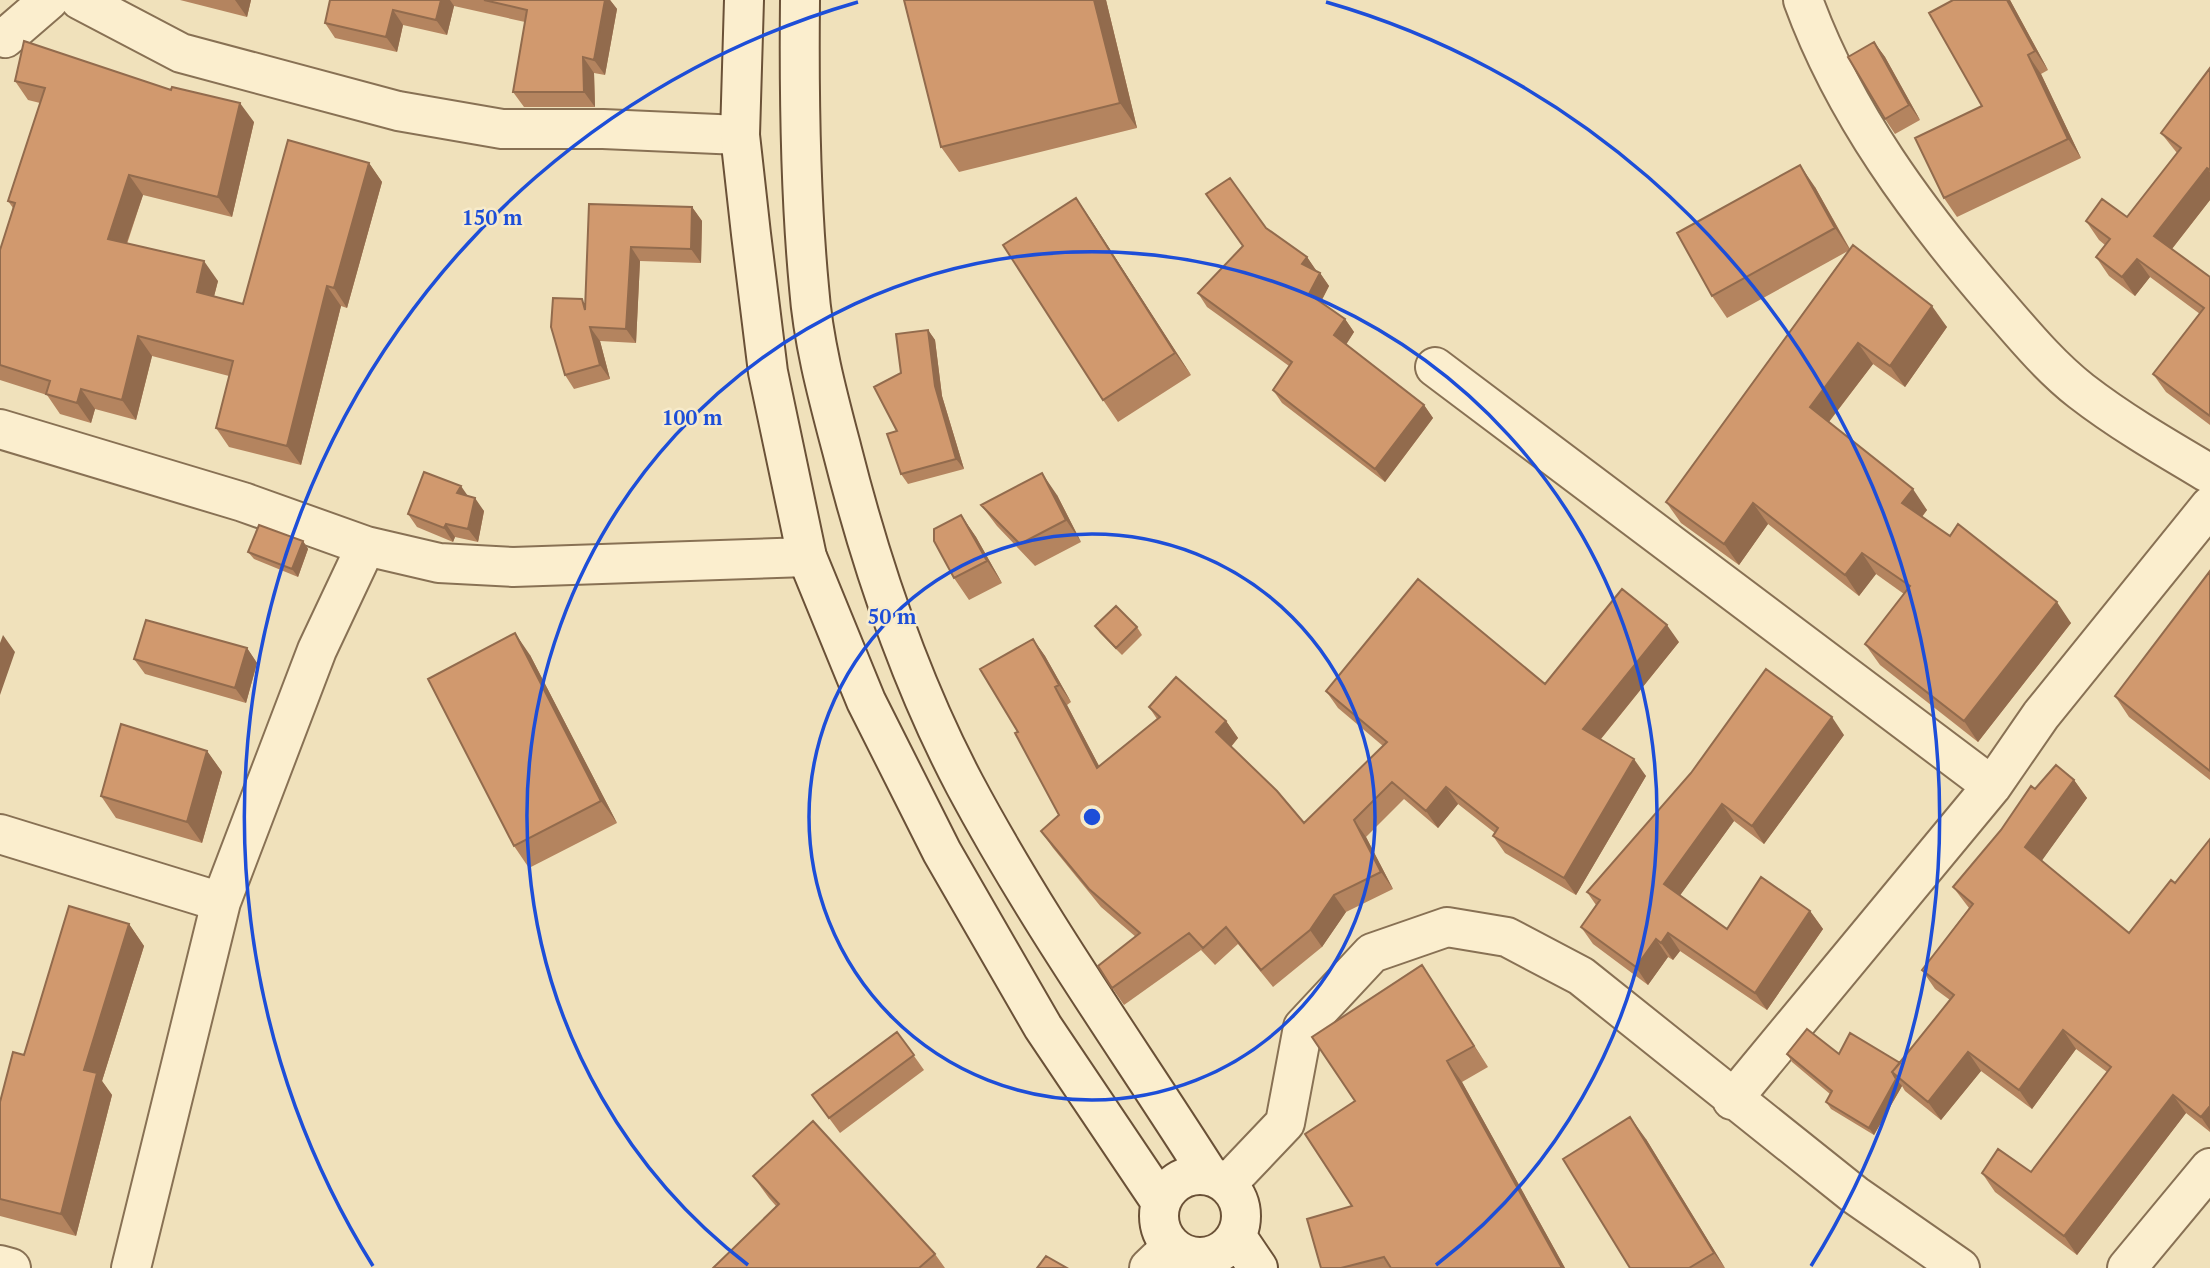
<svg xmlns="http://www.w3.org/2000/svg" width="2210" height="1268" viewBox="0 0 2210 1268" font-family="'PT Serif',serif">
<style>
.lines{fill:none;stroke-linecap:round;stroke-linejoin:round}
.street-casing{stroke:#887154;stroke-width:42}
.secondary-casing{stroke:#6a5137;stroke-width:42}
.street{stroke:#fbeece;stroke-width:38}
.secondary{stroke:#fbeece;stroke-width:38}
.wall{fill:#b4845f}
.shaded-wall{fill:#926b4d}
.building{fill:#d1996e;stroke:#926b4d;stroke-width:2}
.ring{fill:none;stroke:#1d4ed8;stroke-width:3.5}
.centre{fill:#1d4ed8;stroke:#f7ebcb;stroke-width:3.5}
.ring-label{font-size:21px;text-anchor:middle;font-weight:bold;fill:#1d4ed8;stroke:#f7ebcb;stroke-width:5;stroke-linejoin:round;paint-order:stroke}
</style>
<rect width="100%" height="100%" fill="#f0e1bb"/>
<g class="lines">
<defs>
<path id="street" d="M80,0L181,53L398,111L502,129H603L740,135
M1803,0C1844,113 1918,213 1996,303C2022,333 2049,366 2081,391C2121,422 2166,448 2210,474
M0,36L5,38L49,0
M1435,367L1992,786
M0,429L243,502L366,546L439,563L513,567L807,557
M0,834L221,902
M1732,1100L1992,786L2041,715L2210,506
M1227,1184L1285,1123L1303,1027L1372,953L1447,927L1507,937L1581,976L1855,1195L1960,1268
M0,1265L11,1268
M131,1268L221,902L317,650L366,546
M1149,1268L1171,1247
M2127,1268L2210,1168"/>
<path id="secondary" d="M744,0L740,135L751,234L768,372L807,557L866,701L942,852L1043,1027L1160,1201
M800,0C799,95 800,192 809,287C813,342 828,397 842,450C871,565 909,679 965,785C1037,920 1127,1046 1209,1175
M1159 1216a41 41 0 1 1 82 0a41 41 0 1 1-82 0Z
M1237,1237L1258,1268"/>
</defs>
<use href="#street" class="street-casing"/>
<use href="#secondary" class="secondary-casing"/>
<use href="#street" class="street"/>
<use href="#secondary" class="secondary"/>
</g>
<path class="wall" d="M180,0H251L247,17Z
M330,0H610L617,9L605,75L594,73L595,107H524L513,92L525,22L454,6L447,35L403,25L397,52L335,38L325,23Z
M1106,0L1137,128L959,172L941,147Z
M1953,0H2010L2048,70L2041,74L2081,158L1957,217L1944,198L1982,106Z
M1874,42L1885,57L1920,120L1895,134L1885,119Z
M2210,68V200L2172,249L2210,277V425L2166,392L2153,374L2200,314L2150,277L2135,296L2109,276L2096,257L2105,245L2099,240L2086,221L2127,217L2177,153L2161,133Z
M15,81L254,122L232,217L143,195L127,244L218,281L214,296L243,304L369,163L382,182L347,308L341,306L301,465L229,447L216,428L229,376L152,356L136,420L95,409L91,423L60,414L47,395L0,380V250L13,208L8,201L40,103L28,100Z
M1815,187L1850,249L1947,327L1905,387L1873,364L1829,422L1927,510L1922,517L2071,623L1978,742L1880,665L1865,644L1904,594L1876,574L1859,596L1768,524L1739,565L1681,523L1666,502L1848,251L1727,318L1712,296Z
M1076,198L1091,220L1191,375L1118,422L1103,400Z
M589,204L692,207L702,221L701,263L640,261L636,343L600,341L610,379L574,389L565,375L585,304Z
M1266,228L1307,257L1316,271L1320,273L1329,286L1321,302L1345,319L1354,332L1346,344L1424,405L1433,418L1385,482L1282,403L1273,390L1289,366L1207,307L1198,293Z
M928,330L935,340L942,396L964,469L908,484L901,474L897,431L901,373Z
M1057,495L1081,542L1035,566L997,526L981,505Z
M468,496L484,511L478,542L455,537L453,542L417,527L408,514Z
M961,515L976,537L1002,583L969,600L954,578Z
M303,541L308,549L298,577L254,559L248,552Z
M2210,571V780L2129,717L2115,696Z
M1095,626L1137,627L1142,635L1122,655L1100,633Z
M1033,639L1045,656L1071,702L1067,705L1099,766L1157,719L1149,707L1226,721L1238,738L1231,747L1304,823L1383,746L1338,708L1326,691L1545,684L1679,642L1601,739L1646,776L1576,895L1505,853L1493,836L1495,833L1458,804L1438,828L1404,799L1366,837L1393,889L1346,912L1322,947L1273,987L1238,944L1215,965L1201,950L1124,1005L1112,988L1136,937L1101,907L1053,848L1041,831L1059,815L1018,732Z
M247,648L257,663L246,703L145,674L134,659Z
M530,655L617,823L529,868L514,846Z
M1844,735L1764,844L1734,821L1680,895L1727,929L1810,911L1823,929L1767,1010L1680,951L1673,960L1668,957L1648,985L1593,944L1581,927L1596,905L1587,892L1691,773Z
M207,751L222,772L202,843L116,818L101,796Z
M2074,780L2087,798L2041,861L2129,933L2175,883L2210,839V1132L2186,1113L2077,1255L1995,1192L1982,1173L2031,1172L2107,1072L2076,1049L2032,1109L1981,1071L1941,1120L1905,1091L1902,1086L1874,1135L1831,1109L1826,1102L1830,1094L1792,1062L1787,1054H1839L1900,1063L1950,1000L1935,989L1922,970L1969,908L1953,887L2035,789Z
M129,924L144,946L102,1081L112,1095L76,1236L0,1216V1102L24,1055Z
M1422,965L1488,1067L1462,1082L1565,1268H1321L1352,1206L1355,1101Z
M897,1032L924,1070L840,1133L812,1095Z
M1646,1139L1725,1268H1630Z
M753,1176L935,1254L945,1268H713L776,1206L769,1198Z"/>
<path class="shaded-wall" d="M235,0H251L247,17Z
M441,0H450L454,6L447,35L436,20Z
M605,0H610L617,9L605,75L594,60Z
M1094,0H1106L1137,128L1120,103Z
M2007,0H2010L2048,70L2035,51Z
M393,10L403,25L397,52L386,37Z
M1874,42L1885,57L1920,120L1909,105Z
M2028,55L2041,74L2081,158L2068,139Z
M583,57L594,73L595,107L584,92Z
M240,103L254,122L232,217L218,197Z
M369,163L382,182L347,308L334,288Z
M1800,165L1815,187L1850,250L1835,228Z
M2207,168L2210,172V200L2167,255L2154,236Z
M129,175L143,195L121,259L108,239Z
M1076,198L1091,220L1191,375L1175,353Z
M692,207L702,221L701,263L691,249Z
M631,247L640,261L636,343L626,329Z
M1307,257L1316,270L1312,277L1302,264Z
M2137,259L2150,277L2135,296L2122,277Z
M204,261L218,281L210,312L197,292Z
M1320,273L1329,286L1318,307L1309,294Z
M327,286L341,306L301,465L287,446Z
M1932,306L1947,327L1905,387L1890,366Z
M1345,319L1354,332L1344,348L1334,335Z
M590,327L600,341L610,379L600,365Z
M928,330L935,340L942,396L964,469L956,459L935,386Z
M138,336L152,356L136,420L122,400Z
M1858,343L1873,364L1824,428L1810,407Z
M81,389L95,409L91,423L77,403Z
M1424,405L1433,418L1385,482L1375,469Z
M1042,473L1057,495L1081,542L1066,520Z
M461,486L470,499L457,493Z
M1913,489L1927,510L1916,524L1902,503Z
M475,498L484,511L478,542L468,529Z
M1753,503L1768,524L1739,565L1724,544Z
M961,515L976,537L1002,583L987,561Z
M446,524L455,537L453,542L444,528Z
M303,541L308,549L298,577L292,569Z
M1862,553L1876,574L1859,596L1845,575Z
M2057,602L2071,623L1978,742L1964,721Z
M1667,625L1679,642L1595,746L1583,729Z
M515,633L530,655L617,823L601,801Z
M3,635L15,652L0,695V643Z
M1033,639L1045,656L1071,702L1059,685Z
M247,648L257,663L246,703L235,688Z
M1055,687L1067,705L1109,785L1097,768Z
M1832,717L1844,735L1764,844L1752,826Z
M1226,721L1238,738L1228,750L1216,732Z
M207,751L222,772L202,843L187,822Z
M1634,759L1646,776L1576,895L1564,878Z
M2074,780L2087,798L2038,866L2025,847Z
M1446,787L1458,804L1438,828L1426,811Z
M1722,804L1734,821L1676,901L1664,884Z
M1354,820L1366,837L1393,889L1381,872Z
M1334,895L1346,912L1322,947L1310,930Z
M1810,911L1823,929L1767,1010L1755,993Z
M129,924L144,946L102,1081L112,1095L76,1236L61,1214L84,1070Z
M1668,933L1680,951L1673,960L1661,943Z
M1656,939L1668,957L1648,985L1636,967Z
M1422,965L1436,986L1488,1067L1474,1046Z
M2063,1030L2076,1049L2032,1109L2019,1090Z
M1968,1052L1981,1071L1941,1120L1928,1102Z
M1447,1061L1462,1082L1565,1268H1562Z
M1896,1079L1902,1086L1874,1135L1869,1128Z
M2173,1095L2186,1113L2077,1255L2064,1236Z
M2210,1106V1130L2201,1117Z
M1630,1117L1646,1139L1725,1268L1714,1253Z"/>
<path class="building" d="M330,0H441L436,20L393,10L386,37L325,23Z
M484,0H605L594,60L583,57L584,92H513L527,10Z
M904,0H1094L1120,103L941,147Z
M1953,0H2007L2035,51L2028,55L2068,139L1944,198L1915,138L1982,106L1929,13Z
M24,41L171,90L172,87L240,103L218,197L129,175L108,239L204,261L197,292L243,304L288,140L369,163L334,288L327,286L287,446L216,428L233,361L138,336L122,400L81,389L77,403L46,394L50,381L0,365V250L15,203L8,201L45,88L15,81Z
M1874,42L1909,105L1885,119L1848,57Z
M2210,68V170L2207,168L2154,236L2210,277V416L2153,374L2204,308L2137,259L2122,277L2096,257L2110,239L2086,221L2102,199L2127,217L2181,148L2161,133Z
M1800,165L1835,228L1712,296L1677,233Z
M1230,178L1266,228L1307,257L1302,264L1320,273L1309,294L1345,319L1334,335L1424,405L1375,469L1273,390L1292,362L1198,293L1243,246L1206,194Z
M1076,198L1175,353L1103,400L1003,245Z
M589,204L692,207L691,249L631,247L626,329L590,327L600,365L565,375L551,327L553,298L582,299L585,310Z
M1853,245L1932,306L1890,366L1858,343L1810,407L1913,489L1902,503L1950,536L1958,524L2057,602L1964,721L1865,644L1910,586L1862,553L1845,575L1753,503L1724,544L1666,502Z
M928,330L935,386L956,459L901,474L887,434L897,431L874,387L901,373L896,334Z
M424,472L461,486L457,493L475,498L468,529L446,524L444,528L408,514Z
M1042,473L1066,520L1020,544L981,505Z
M961,515L987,561L954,578L934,541V529Z
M259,525L303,541L292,569L248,552Z
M2210,571V771L2115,696Z
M1418,579L1545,684L1622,589L1667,625L1583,729L1634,759L1564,878L1493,836L1498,828L1446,787L1426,811L1392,782L1354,820L1381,872L1334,895L1310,930L1261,970L1226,927L1203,948L1189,933L1112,988L1098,966L1140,933L1089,889L1041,831L1059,815L1015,733L1018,732L980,669L1033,639L1059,685L1055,687L1097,768L1160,717L1149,707L1176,677L1226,721L1216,732L1277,791L1304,823L1387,742L1326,691Z
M1116,606L1137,627L1116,648L1095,626Z
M146,620L247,648L235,688L134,659Z
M515,633L601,801L514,846L428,679Z
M1766,669L1832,717L1752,826L1722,804L1664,884L1727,929L1761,877L1810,911L1755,993L1668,933L1661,943L1656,939L1636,967L1581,927L1600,900L1587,892L1691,773Z
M121,724L207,751L187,822L101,796Z
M2056,765L2074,780L2025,847L2129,933L2171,880L2175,883L2210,839V1106L2201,1117L2173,1095L2064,1236L1982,1173L1998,1149L2031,1172L2111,1067L2063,1030L2019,1090L1968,1052L1928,1102L1892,1072L1954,995L1922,970L1973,904L1953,887L2001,830L2031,786L2035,789Z
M69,906L129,924L84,1070L97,1073L61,1214L0,1199V1102L13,1052L24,1055Z
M1422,965L1474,1046L1447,1061L1562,1268H1391L1384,1257L1341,1268H1321L1307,1219L1352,1206L1305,1134L1355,1101L1312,1037Z
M1807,1029L1839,1054L1850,1033L1900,1063L1892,1072L1896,1079L1869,1128L1826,1102L1832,1091L1787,1054Z
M897,1032L914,1055L829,1118L812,1095Z
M1630,1117L1714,1253L1689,1268H1630L1563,1159Z
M813,1121L935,1254L919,1268H713L779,1204L753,1176Z
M1046,1256L1067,1268H1037Z"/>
<g class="ring">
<circle cx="1092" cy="817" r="283"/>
<path d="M748 1265A565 565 0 1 1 1436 1265"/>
<path d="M373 1266A848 848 0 0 1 858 2M1326 2A848 848 0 0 1 1811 1266"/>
</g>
<circle cx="1092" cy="817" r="10" class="centre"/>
<g class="ring-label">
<text x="492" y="225">150 m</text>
<text x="692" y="425">100 m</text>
<text x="892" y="624">50 m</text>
</g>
</svg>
